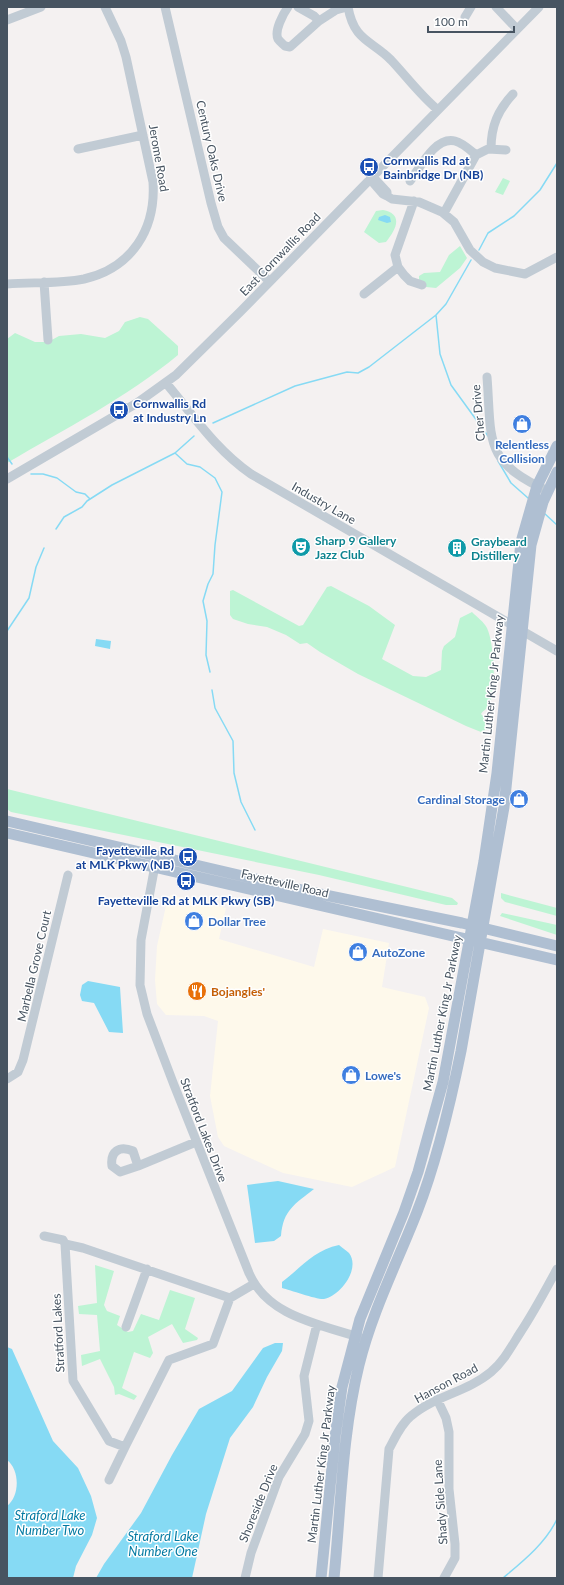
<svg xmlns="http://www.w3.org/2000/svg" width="564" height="1585" viewBox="0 0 564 1585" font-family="Lato,sans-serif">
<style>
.commercial{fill:#fef9eb}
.green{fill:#bdf4d4}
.water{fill:#86daf4}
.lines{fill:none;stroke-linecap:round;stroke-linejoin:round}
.stream{stroke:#86daf4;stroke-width:1.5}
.minor{stroke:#c1cbd4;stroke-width:9}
.major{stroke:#afbfd2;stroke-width:11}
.labels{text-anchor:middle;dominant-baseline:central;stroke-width:3;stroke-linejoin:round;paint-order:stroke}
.street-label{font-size:12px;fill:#475461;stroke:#fff}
.transit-label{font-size:12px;font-weight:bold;fill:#164399;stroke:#fff;text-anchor:start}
.shop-label{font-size:12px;font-weight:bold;fill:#366cbe;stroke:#fff;text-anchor:start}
.culture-label{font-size:12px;font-weight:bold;fill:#0d838f;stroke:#fff;text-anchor:start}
.food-label{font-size:12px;font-weight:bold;fill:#c56008;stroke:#fff;text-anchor:start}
.water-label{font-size:13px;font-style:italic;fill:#037aa2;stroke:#fff}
</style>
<rect width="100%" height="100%" fill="#f4f1f1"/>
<path class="commercial" d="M171,895L226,908L219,939L314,967L323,929L389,943L382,987L425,997L429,1008L395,1167L352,1187L283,1173L224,1146L218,1137L210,1096L218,1021L204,1016L166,1015L157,1004L155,980L157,946L168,897Z"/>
<path class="green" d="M503,178L510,181L503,195L495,192Z
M383,210C404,214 396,230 386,242L379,243L364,232L376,211Z
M460,246L467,258L460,268L436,288L426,287V283L419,281V276L424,273L440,272L449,255Z
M140,317L148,319L178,346V355C126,398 65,429 7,463V339L15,333L35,342H48L59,336L81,334L105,338L119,331L125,322Z
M331,586L369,606L395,625L382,659L413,676L426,677L441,670L442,651L444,646L455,637L460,618L472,612C477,617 484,622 487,628C494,643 497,690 489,705C488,709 483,710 481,714L485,718V730L481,732L466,726L358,674L320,652L307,643L300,644L286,635L267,627L248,624L233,619L230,615V591L233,590L299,626L303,625L327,587Z
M7,789L452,898L458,903L457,905H446L319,875L11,812L7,809Z
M501,893L557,908V916L505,902L501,898Z
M502,913L557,925V935L500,916Z
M95,1265L114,1271L104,1305L107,1311L120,1316L117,1325L128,1332L133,1331L141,1314L159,1320L170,1290L195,1298L185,1329L198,1338L197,1340L183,1343L172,1324L148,1337L153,1353L150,1358L134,1352L122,1388L137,1396L134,1400L119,1394L115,1395L114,1387L100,1359L82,1366L81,1355L100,1351L97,1315L79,1314L78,1306L97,1303Z"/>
<path class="water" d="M385,215L390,217L391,222L387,223L378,220L379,217Z
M96,639L111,641L110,649L95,646Z
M88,981L120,987L123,1033L109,1032L94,1003L82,1001L80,995L82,985Z
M278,1181L314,1189C295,1204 283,1210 281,1236L274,1241L255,1243L247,1185Z
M339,1245C342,1248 346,1250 349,1253C361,1269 340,1296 324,1299C318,1300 290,1290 282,1288V1282C302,1267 314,1250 339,1245Z
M275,1343H283L282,1351L267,1377L253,1407L230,1438L206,1514L192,1578H96L104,1564L141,1513L172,1455L199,1409L232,1391L263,1348Z
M7,1347L12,1349L53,1441L78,1468L91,1496L97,1518L92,1535L76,1566L73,1578H7V1506C20,1496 20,1470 7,1460Z"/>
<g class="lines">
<path class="stream" d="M479,250L488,233L514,216L540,190L557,163
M436,315L440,354L451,385L488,436
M213,423L295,386L347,372L358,373L369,367L436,315L446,304L471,260
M175,453L187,464L200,467L215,478L222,492L215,545L213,574L208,584L203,601L207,621L206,655L210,672
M7,457L12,464
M498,461L511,483L528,498
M31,474H43L57,478L76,492L85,494L90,499
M544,513L557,525
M56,529L64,517L82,507L87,501L112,485L175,453L194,436
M7,631L29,598L36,567L44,548
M212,690L215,708L233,741L234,773L241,802L255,830
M503,1578C522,1562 546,1543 557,1519"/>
<path class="minor" d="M165,7L211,203L218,227L224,238L269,281
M288,7C283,14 274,31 278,39C280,42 283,44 285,46L290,47L319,21L314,16L298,7
M348,7C354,41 371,40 391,60C407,77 420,95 438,110
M496,7L517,29
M465,17L471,7
M7,20L41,7
M319,21L336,10L347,7
M78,149L143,135
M491,149C491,126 498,110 513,94
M370,179L383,194L387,196V192L373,177
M410,181C420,168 435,136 455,141C463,143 470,150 476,155
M387,196L392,199L419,202L442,212L454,222L470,250L483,262L495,268L525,274L557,257
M414,201L395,255L398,267L404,275L410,281L422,285
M444,213L476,155L488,149L506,150
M44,282L48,340
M7,284C32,282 59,284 84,279C132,268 156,229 153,182L126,57L121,41L105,7
M364,294L398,267
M487,377C492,442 483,461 548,491
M166,383C193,415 216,450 251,474L557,651
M7,479L137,403L176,375L241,311L539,7
M156,860L141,940L140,985L147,1014L174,1085L249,1273C268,1317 320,1324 361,1338
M7,1079L18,1072L23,1060L68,875
M138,1166L133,1151C119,1145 110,1152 112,1166L120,1172L138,1166L196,1142
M44,1236L63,1240L65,1244
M230,1298L83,1248L65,1244L73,1381L109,1441L125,1447L169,1360L213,1344L230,1298L254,1284
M126,1327L147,1269
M437,1399L446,1418L449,1432V1489L455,1544V1558L444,1578
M109,1480L125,1447
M245,1578L251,1553L279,1477L305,1434L309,1421L304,1376L317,1324
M378,1578L389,1449C395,1438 401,1424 411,1416C434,1396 467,1392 491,1372C504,1361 511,1347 520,1333C534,1312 545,1291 557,1269"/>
<path class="major" d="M7,821L315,893L462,923L557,946
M7,833L557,960
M321,1578L335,1437L342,1387L360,1319L404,1212L418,1172L443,1082L484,861L497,773L521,542L537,486L557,446
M334,1578C341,1507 342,1434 359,1365C372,1312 397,1263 417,1212C437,1161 450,1105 461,1051L504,807L531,545L543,502L557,472"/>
</g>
<defs>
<symbol id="bus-disc" viewBox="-11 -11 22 22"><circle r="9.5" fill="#1a4fb4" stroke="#fff"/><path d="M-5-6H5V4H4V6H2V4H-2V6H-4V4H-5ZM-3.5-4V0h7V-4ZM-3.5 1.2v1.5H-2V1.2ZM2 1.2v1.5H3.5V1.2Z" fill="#fff"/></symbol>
<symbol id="shop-disc" viewBox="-11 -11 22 22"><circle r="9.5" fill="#3f7fe0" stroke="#fff"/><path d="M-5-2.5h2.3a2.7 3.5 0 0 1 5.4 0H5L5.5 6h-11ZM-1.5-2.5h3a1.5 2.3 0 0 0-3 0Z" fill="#fff"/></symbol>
<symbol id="theatre-disc" viewBox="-11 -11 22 22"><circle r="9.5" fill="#0f9aa8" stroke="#fff"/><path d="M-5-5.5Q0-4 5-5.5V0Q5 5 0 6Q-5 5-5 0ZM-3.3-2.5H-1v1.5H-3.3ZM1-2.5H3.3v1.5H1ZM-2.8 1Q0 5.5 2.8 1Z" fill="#fff"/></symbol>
<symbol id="building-disc" viewBox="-11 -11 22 22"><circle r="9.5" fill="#0f9aa8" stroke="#fff"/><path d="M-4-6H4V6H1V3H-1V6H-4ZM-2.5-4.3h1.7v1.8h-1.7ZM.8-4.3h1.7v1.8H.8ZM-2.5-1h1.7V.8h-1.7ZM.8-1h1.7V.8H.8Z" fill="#fff"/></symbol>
<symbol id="restaurant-disc" viewBox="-11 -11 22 22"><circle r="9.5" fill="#e8710a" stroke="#fff"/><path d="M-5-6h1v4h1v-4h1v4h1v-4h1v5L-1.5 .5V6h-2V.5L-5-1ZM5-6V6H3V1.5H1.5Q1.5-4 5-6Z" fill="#fff"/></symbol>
</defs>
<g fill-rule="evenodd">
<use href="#bus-disc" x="358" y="156" width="22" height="22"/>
<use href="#bus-disc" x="108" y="399" width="22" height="22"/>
<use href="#shop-disc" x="511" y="413" width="22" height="22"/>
<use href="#theatre-disc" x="290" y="536" width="22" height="22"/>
<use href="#building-disc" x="446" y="537" width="22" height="22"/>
<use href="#shop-disc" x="508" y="788" width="22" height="22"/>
<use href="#bus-disc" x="177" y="846" width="22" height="22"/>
<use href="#bus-disc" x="175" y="870" width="22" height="22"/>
<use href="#shop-disc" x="183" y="910" width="22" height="22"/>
<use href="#shop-disc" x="347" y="941" width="22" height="22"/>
<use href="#restaurant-disc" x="186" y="980" width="22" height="22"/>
<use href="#shop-disc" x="340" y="1064" width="22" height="22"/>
</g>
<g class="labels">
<g class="street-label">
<text transform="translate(212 151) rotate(77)">Century Oaks Drive</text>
<text transform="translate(159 158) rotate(80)">Jerome Road</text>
<text transform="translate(280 254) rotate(-46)">East Cornwallis Road</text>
<text transform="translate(478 413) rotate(-95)">Cher Drive</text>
<text transform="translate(324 503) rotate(30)">Industry Lane</text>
<text transform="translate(491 694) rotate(-84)">Martin Luther King Jr Parkway</text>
<text transform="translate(285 883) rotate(13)">Fayetteville Road</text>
<text transform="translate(34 966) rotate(-77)">Marbella Grove Court</text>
<text transform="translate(442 1013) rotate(-79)">Martin Luther King Jr Parkway</text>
<text transform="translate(204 1130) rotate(69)">Stratford Lakes Drive</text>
<text transform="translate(58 1333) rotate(-93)">Stratford Lakes</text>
<text transform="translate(446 1383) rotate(-28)">Hanson Road</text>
<text transform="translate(321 1464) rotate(-83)">Martin Luther King Jr Parkway</text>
<text transform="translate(440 1502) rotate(-94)">Shady Side Lane</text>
<text transform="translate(258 1503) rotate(-68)">Shoreside Drive</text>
</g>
<g class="transit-label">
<text x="383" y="160">Cornwallis Rd at<tspan x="383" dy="14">Bainbridge Dr (NB)</tspan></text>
<text x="133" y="403">Cornwallis Rd<tspan x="133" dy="14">at Industry Ln</tspan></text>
<text x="174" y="850" text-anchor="end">Fayetteville Rd<tspan x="174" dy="14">at MLK Pkwy (NB)</tspan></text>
<text x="186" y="900" text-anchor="middle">Fayetteville Rd at MLK Pkwy (SB)</text>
</g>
<g class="shop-label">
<text x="522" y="444" text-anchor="middle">Relentless<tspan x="522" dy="14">Collision</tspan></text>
<text x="505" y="799" text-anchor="end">Cardinal Storage</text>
<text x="208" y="921">Dollar Tree</text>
<text x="372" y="952">AutoZone</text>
<text x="365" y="1075">Lowe's</text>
</g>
<g class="culture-label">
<text x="315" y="540">Sharp 9 Gallery<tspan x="315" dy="14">Jazz Club</tspan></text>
<text x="471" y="541">Graybeard<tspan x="471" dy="14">Distillery</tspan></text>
</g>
<g class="food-label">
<text x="211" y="991">Bojangles'</text>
</g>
<g class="water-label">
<text x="50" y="1515">Straford Lake<tspan x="50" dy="15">Number Two</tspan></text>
<text x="163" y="1536">Straford Lake<tspan x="163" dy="15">Number One</tspan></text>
</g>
</g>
<rect width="564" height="1585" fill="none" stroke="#475461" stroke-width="16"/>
<path d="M428 26v6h86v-6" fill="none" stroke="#475461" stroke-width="2"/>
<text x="434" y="26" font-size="12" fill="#475461" stroke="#ffffff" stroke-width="3" paint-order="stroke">100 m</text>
</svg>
